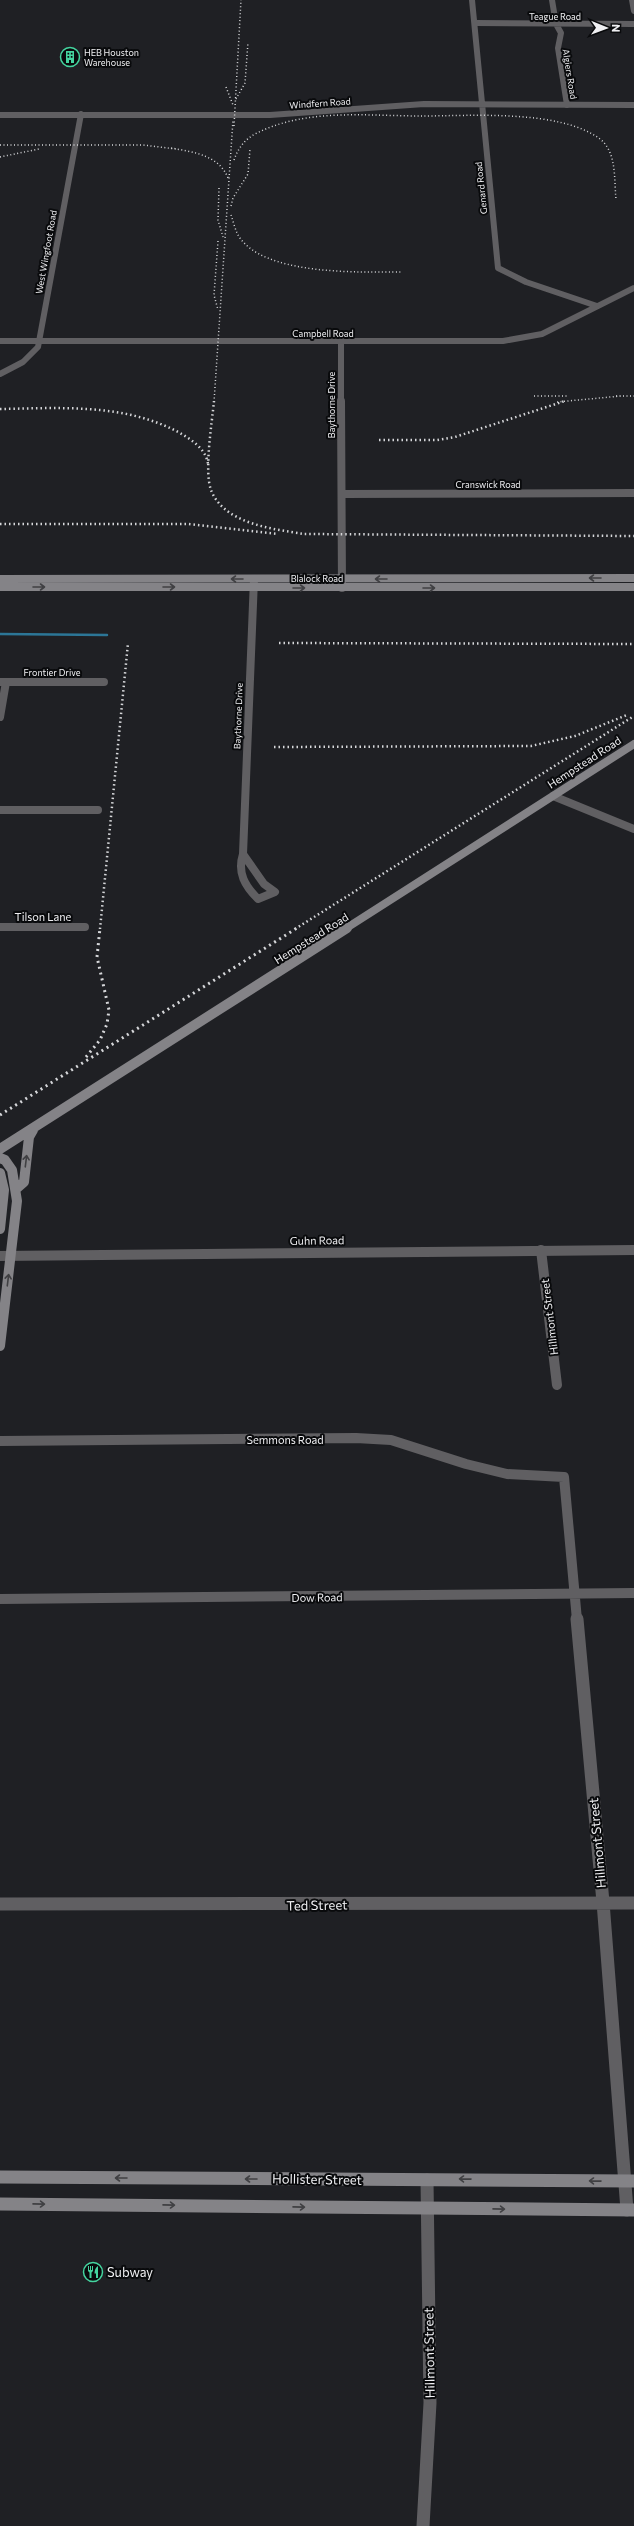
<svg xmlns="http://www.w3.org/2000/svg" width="634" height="2526" viewBox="0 0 634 2526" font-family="Commissioner,sans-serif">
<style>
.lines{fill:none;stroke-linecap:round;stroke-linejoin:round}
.stream{stroke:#2c7697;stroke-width:2.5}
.minor-far3{stroke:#605f62;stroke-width:6}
.minor-far2{stroke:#605f62;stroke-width:8}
.minor-far1{stroke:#605f62;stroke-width:10}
.minor{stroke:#605f62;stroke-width:13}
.tertiary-far1{stroke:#605f62;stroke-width:6}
.tertiary{stroke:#605f62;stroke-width:10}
.secondary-far2{stroke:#848387;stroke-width:8}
.secondary-far1{stroke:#848387;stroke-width:10}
.secondary{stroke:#848387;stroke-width:13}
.rail-far2{stroke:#d6d7da;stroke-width:1.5;stroke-dasharray:1 2.5;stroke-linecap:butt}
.rail-far1{stroke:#d6d7da;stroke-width:2.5;stroke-dasharray:1.5 3;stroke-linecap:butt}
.rail{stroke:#d6d7da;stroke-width:3;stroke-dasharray:2 4;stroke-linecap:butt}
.oneway{stroke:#404043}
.labels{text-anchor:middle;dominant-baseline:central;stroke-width:4;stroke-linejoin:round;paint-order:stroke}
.far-street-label{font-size:9px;fill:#f0f0f3;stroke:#090a0c}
.far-poi-label{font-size:9px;fill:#f0f0f3;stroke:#090a0c;text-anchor:start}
.street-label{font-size:11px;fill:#f0f0f3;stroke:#090a0c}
.near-street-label{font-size:13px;fill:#f0f0f3;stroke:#090a0c}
.near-poi-label{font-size:13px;fill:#f0f0f3;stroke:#090a0c;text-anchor:start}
</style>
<rect width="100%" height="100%" fill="#1f2024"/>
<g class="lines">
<path class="stream" d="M0,634L107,635"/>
<path class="minor-far3" d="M552,0L556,24L561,33L558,48L567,105
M632,0L634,11
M475,23L634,24
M341,342V402"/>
<path class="minor-far2" d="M341,401L342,588
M342,494L634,493
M0,682H104
M0,717L6,682
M553,796L634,829
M0,810H98
M243,854L264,884L275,892L258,899C245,886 237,873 243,854Z
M243,854L254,579
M0,927H85"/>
<path class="minor-far1" d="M541,1250L557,1385
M0,1441L356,1438L391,1440L466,1464L507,1474L564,1477L577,1620
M0,1599L634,1593"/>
<path class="minor" d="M577,1619L603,1902L627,2210
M0,1904L634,1903
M423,2526L430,2403L427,2180"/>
<path class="tertiary-far1" d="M472,0L498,268L526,282L597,306
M0,115H270L424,104L634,105
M0,341H503L542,334L634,288
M0,374L23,362L38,347L81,114"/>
<path class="tertiary" d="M0,1256L634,1250"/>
<path class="secondary-far2" d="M0,579L634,578
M0,587H634
M345,929L634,744"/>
<path class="secondary-far1" d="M0,1149L347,928
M0,1158L5,1160L12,1170L17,1201L0,1346
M0,1173L4,1190L0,1229
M16,1189L24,1182L29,1137L33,1130"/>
<path class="secondary" d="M0,2177L634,2181
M0,2204L634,2210"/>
<path class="rail-far2" d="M226,87L233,105
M236,99L245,83L248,42
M234,126L241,0
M0,145H143L176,149
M171,148C193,152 219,155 228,178
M0,157L39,149
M234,160C238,148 245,139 257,133C307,108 368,116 422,116C470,116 560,109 600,139C617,152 614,180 616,199
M219,188L218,220L223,237
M231,206L233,198L248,174L250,149
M231,215C233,221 235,229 238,235C262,276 360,272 401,272
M218,241L214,295L218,310
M534,396H568
M616,396H634
M214,402L233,120
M557,402L621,396"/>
<path class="rail-far1" d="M214,401C212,423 204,471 211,490C224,524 273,529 304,534L634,536
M0,409C61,408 125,403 180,433C192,440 206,449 208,464
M379,440H437L455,437L565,401
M0,524H188L278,534
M279,643L634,644
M274,747L531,746L575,736L627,715
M100,929L128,643
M295,929L634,716"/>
<path class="rail" d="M86,1057L100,1040L107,1024L109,1010L97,957L100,928
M0,1115L297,928"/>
</g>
<defs><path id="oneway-shaft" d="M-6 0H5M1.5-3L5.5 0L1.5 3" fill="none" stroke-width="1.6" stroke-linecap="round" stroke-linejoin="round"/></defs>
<g class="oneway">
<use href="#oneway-shaft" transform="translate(595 578) rotate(180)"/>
<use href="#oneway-shaft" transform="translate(237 579) rotate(-180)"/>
<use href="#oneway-shaft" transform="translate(381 579) rotate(-180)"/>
<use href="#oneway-shaft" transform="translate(39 587)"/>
<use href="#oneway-shaft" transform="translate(169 587)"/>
<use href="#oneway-shaft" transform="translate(299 588)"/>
<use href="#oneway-shaft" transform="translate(429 588)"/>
<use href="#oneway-shaft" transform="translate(26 1161) rotate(-83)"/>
<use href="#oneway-shaft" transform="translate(8 1280) rotate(-83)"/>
<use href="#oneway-shaft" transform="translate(121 2178) rotate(-180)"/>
<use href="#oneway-shaft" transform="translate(251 2179) rotate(-180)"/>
<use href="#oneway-shaft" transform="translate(465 2179) rotate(-179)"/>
<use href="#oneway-shaft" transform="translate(595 2181) rotate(-179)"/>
<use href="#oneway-shaft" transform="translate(39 2204) rotate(1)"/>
<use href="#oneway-shaft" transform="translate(169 2205) rotate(1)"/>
<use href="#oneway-shaft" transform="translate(299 2207) rotate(1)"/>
<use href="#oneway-shaft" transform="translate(499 2209) rotate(1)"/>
</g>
<defs>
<symbol id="building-ring" viewBox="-11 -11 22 22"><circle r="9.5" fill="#090a0c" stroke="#44d49f" stroke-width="1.5"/><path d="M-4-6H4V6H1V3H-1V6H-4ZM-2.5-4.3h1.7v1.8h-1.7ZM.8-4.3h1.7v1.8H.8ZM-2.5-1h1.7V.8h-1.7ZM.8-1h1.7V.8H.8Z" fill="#44d49f"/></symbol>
<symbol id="restaurant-ring" viewBox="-11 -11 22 22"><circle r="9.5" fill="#090a0c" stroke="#44d49f" stroke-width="1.5"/><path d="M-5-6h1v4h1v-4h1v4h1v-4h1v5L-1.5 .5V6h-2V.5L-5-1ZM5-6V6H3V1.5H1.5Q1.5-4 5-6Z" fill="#44d49f"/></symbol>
</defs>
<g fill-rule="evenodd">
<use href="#building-ring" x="59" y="46" width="22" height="22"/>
<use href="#restaurant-ring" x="82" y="2261" width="22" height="22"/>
</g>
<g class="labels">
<g class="far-street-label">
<text x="555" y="16">Teague Road</text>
<text transform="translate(570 74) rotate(81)">Algiers Road</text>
<text transform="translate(320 103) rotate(-4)">Windfern Road</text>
<text transform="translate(481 188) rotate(-96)">Genard Road</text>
<text transform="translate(46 252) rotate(-80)">West Wingfoot Road</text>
<text x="323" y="333">Campbell Road</text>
<text transform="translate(331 405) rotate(-90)">Baythorne Drive</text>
<text x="488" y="484">Cranswick Road</text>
<text x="317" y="578">Blalock Road</text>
<text x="52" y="672">Frontier Drive</text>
<text transform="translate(238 716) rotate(-88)">Baythorne Drive</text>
</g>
<g class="far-poi-label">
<text x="84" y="52">HEB Houston<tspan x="84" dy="10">Warehouse</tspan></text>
</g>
<g class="street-label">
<text transform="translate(584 762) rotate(-33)">Hempstead Road</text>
<text x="43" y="916">Tilson Lane</text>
<text transform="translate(311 938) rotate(-32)">Hempstead Road</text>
<text transform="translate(317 1240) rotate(-1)">Guhn Road</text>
<text transform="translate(549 1317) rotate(-97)">Hillmont Street</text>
<text x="285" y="1439">Semmons Road</text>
<text transform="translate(317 1597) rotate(-1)">Dow Road</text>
</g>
<g class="near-street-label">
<text transform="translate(597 1843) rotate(-95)">Hillmont Street</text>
<text transform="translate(317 1905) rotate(-1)">Ted Street</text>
<text transform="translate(317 2179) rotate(1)">Hollister Street</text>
<text transform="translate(429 2353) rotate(-91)">Hillmont Street</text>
</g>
<g class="near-poi-label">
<text x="107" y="2272">Subway</text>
</g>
</g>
<g transform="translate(606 28) rotate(91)" stroke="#090a0c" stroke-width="3" paint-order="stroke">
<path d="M0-3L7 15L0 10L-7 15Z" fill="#f0f0f3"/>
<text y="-6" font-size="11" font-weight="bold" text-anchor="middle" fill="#f0f0f3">N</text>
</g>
</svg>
